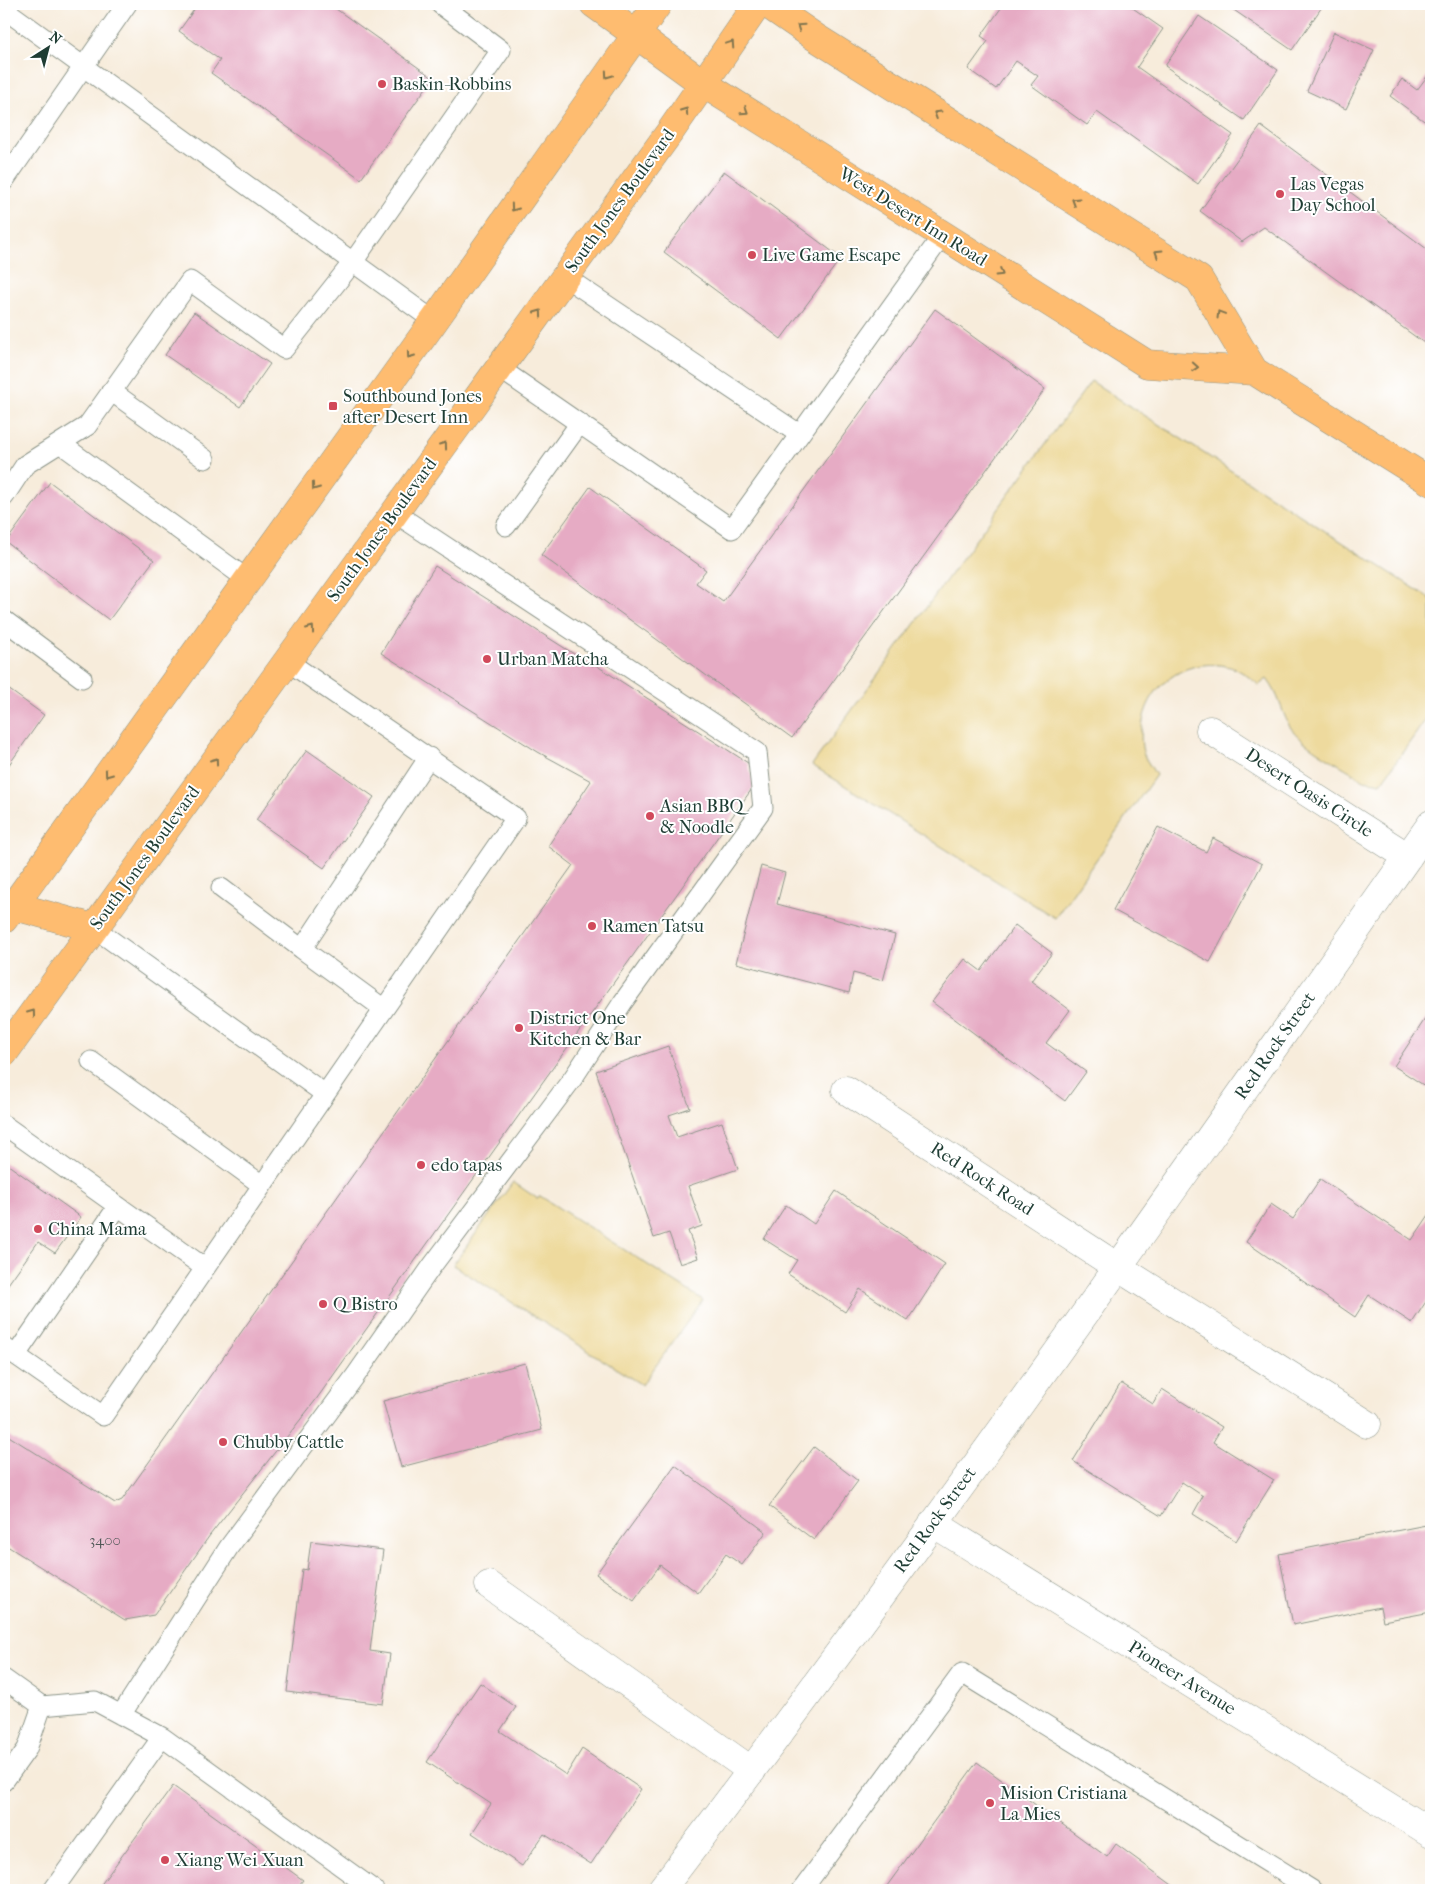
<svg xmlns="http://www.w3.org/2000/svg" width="1435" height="1894" viewBox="0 0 1435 1894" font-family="'IM FELL French Canon',serif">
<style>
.sand{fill:#eeda9e;stroke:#868c69}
.building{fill:#e6abc4}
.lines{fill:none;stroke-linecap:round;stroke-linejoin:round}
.service-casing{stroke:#8b9488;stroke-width:21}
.minor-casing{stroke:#8b9488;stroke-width:29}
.primary-casing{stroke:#8b9488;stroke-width:29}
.service{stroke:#fff;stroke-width:19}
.minor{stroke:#fff;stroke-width:28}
.primary{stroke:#febc70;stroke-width:28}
.oneway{stroke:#83764f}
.poi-dot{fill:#d1495b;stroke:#fff;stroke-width:2}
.labels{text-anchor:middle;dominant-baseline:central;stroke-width:4;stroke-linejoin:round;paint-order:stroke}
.number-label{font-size:15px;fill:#515858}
.poi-label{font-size:18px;fill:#1f3d34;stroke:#fff;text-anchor:start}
.street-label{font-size:18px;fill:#1f3d34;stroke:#fff}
</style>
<rect width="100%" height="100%" fill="#fff"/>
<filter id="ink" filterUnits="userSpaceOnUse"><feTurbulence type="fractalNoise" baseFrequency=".02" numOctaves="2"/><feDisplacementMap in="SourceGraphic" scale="10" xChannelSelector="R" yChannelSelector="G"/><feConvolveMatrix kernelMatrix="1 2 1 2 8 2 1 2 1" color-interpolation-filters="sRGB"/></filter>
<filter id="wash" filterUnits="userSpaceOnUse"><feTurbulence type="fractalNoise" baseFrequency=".0096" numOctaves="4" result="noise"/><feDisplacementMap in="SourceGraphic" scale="20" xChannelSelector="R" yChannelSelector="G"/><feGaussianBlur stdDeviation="1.12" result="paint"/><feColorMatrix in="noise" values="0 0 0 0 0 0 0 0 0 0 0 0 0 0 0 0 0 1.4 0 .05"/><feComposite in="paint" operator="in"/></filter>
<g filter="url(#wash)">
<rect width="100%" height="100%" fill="#f7ecdb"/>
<path class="sand" d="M1091,381L1431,599V712L1381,783L1364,780C1344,766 1301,746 1289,725C1280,708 1280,696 1267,679L1259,685C1250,678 1241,670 1230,667C1191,656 1150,681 1143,721C1141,731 1140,744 1144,755C1147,762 1152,768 1156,775L1055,918L812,765Z
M513,1182L538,1199L540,1196L703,1300L642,1385L453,1265Z"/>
<g id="blocks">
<path class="building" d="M198,4H329L433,78L361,179L211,73L220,60L179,31Z
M1004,4H1127L1163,29L1137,67L1233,135L1198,184L1097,112L1087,125L1031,85L1038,76L1016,61L996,89L968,69L988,41L981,36Z
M1225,4H1324L1292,50Z
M1418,4H1431V8Z
M1431,12V30L1427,29Z
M1199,16L1278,70L1244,120L1165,66Z
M1334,32L1374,50L1346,109L1307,91Z
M1431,71V126L1390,96L1402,79L1417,90Z
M1261,126L1431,252V348L1264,227L1242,242L1200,211Z
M724,171L841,258L781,339L664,252Z
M935,309L1045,389L792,738L541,555L590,487L706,570L696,583L723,602Z
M194,312L270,364L240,407L165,355Z
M50,482L154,560L109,620L6,542Z
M435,566L593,666L594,664L748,763L754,786L315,1401L210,1535L154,1615L125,1620L4,1544V1433L115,1503L122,1500L573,865L548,846L591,781L538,752L381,653Z
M4,686L44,715L8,766L4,763Z
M307,750L374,797L324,868L256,820Z
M1158,827L1206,852L1213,838L1262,864L1210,962L1113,910Z
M761,866L785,873L777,904L895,935L883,981L853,973L849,993L736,963Z
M1015,925L1052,953L1031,981L1070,1010L1046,1043L1086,1072L1065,1101L932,1002L965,959L981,971Z
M1431,1010V1090L1394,1066Z
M668,1046L690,1108L669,1115L677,1137L722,1122L738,1169L688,1186L702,1226L688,1231L698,1258L680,1264L669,1233L654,1238L596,1071Z
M4,1162L81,1217L55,1253L38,1242L6,1287L4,1285Z
M1320,1179L1412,1240L1429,1215L1431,1216V1294L1412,1323L1369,1295L1355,1317L1246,1242L1271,1204L1293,1219Z
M836,1191L945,1264L908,1321L860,1289L845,1312L788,1274L797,1260L764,1239L786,1205L814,1224Z
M525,1363L542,1430L401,1467L383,1401Z
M1121,1383L1153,1404L1162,1389L1222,1427L1213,1442L1274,1480L1236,1541L1193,1514L1203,1496L1182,1482L1161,1516L1073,1461Z
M814,1447L858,1481L814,1540L769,1506Z
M675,1465L766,1532L742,1565L726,1554L698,1593L660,1565L634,1601L596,1574Z
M1431,1524V1612L1383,1621L1380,1607L1293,1625L1279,1554Z
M311,1541L383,1550L370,1651L390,1654L383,1704L287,1692L302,1569L307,1570Z
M480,1683L516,1707L500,1731L566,1775L582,1749L641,1789L591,1864L544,1834L522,1866L472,1833L491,1804L427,1762Z
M977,1762L1107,1857L1116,1844L1179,1890H884Z
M173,1786L303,1880L295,1890H97Z"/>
</g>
</g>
<g filter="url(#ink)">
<use href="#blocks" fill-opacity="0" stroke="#8b9488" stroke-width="1"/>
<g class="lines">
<defs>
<path id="service" d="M4,9L434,321
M4,181L127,4
M565,277L799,434
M499,368L732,529L942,236
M111,391L205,459
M61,444L248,580
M4,497L25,465L87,426L190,281L284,349L353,262L501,50L440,4
M506,526L580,423
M4,620L82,678
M221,888L302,949
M94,928L325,1094
M384,1009L302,949L429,757
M91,1061L262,1185
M4,1125L205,1268
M4,1347L103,1416L516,818L287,661
M16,1355L118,1206
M4,1679L42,1706L27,1749L4,1781
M42,1706L95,1701L162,1737
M121,1715L229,1547L356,1375L432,1266L573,1078L623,1002L763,808L757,752L395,513
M53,1890L162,1737L374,1890
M802,1890L962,1673L1312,1890"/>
<path id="minor" d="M1210,730L1408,857
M846,1090L1119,1268L1367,1424
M933,1523L1431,1833
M489,1585L752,1771
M661,1890C927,1542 1179,1182 1431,824"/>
<path id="primary" d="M594,4L704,84L1147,364L1254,371
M767,4L815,37L1199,279L1254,371L1431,482
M14,906L94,928
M4,919L434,321L658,4
M4,1053L672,129L758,4"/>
</defs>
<use href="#service" class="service-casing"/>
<use href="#minor" class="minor-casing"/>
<use href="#primary" class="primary-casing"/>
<use href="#service" class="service"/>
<use href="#minor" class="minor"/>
<use href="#primary" class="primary"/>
</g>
<defs><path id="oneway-chevron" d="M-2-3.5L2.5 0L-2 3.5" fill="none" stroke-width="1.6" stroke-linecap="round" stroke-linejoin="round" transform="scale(1.25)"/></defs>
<g class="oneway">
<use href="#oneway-chevron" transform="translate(800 27) rotate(-146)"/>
<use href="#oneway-chevron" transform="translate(731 44) rotate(-56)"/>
<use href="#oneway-chevron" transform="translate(608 75) rotate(125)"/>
<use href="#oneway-chevron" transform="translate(685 111) rotate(-55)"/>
<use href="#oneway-chevron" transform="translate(745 111) rotate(33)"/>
<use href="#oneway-chevron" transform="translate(937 114) rotate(-148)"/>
<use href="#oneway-chevron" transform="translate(1075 201) rotate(-148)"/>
<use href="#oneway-chevron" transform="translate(514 208) rotate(125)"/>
<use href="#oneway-chevron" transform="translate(1158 253) rotate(-148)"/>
<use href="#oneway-chevron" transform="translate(1000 273) rotate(32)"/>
<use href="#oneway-chevron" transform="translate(539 313) rotate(-54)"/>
<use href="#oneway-chevron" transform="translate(1220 314) rotate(-121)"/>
<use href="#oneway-chevron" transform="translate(410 355) rotate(126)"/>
<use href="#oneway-chevron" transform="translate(1195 367) rotate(4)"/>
<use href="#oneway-chevron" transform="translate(444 445) rotate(-54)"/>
<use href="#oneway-chevron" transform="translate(315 487) rotate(126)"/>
<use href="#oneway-chevron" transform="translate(311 629) rotate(-54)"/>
<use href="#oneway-chevron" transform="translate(215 761) rotate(-54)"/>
<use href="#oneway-chevron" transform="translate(108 774) rotate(126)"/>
<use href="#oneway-chevron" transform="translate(32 1013) rotate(-54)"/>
</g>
</g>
<g class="poi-dot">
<circle cx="382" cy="84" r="5"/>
<circle cx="1280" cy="194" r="5"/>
<circle cx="752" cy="255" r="5"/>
<rect x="328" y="401" width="10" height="10" rx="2.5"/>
<circle cx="487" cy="659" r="5"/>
<circle cx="650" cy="816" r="5"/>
<circle cx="592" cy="926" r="5"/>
<circle cx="519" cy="1028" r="5"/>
<circle cx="421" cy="1165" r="5"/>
<circle cx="38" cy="1229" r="5"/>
<circle cx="323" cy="1304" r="5"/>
<circle cx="223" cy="1442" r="5"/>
<circle cx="990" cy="1803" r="5"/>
<circle cx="165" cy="1860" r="5"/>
</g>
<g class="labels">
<g class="number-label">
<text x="105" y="1540">3400</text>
</g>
<g class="poi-label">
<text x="392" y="84">Baskin-Robbins</text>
<text x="1290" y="184">Las Vegas<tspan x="1290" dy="21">Day School</tspan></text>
<text x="762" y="255">Live Game Escape</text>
<text x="343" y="396">Southbound Jones<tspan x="343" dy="21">after Desert Inn</tspan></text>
<text x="497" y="659">Urban Matcha</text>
<text x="660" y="806">Asian BBQ<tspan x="660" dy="21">&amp; Noodle</tspan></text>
<text x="602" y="926">Ramen Tatsu</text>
<text x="529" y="1018">District One<tspan x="529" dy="21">Kitchen &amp; Bar</tspan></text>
<text x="431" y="1165">edo tapas</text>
<text x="48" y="1229">China Mama</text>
<text x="333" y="1304">Q Bistro</text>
<text x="233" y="1442">Chubby Cattle</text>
<text x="1000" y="1793">Mision Cristiana<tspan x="1000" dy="21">La Mies</tspan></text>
<text x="175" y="1860">Xiang Wei Xuan</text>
</g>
<g class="street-label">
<text transform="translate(620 201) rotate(-54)">South Jones Boulevard</text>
<text transform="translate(913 217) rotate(32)">West Desert Inn Road</text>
<text transform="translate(382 530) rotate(-54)">South Jones Boulevard</text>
<text transform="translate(1309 793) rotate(33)">Desert Oasis Circle</text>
<text transform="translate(145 858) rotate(-54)">South Jones Boulevard</text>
<text transform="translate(1275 1046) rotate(-55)">Red Rock Street</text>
<text transform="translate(982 1179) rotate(33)">Red Rock Road</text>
<text transform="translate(935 1520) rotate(-54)">Red Rock Street</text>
<text transform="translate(1182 1678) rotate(32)">Pioneer Avenue</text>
</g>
</g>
<rect width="1435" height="1894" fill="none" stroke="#fff" stroke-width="20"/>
<g transform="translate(48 48) rotate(36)" stroke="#ffffff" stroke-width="4" paint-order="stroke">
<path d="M0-4L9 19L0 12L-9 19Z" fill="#1f3d34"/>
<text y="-8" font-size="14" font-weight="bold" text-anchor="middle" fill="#1f3d34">N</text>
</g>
</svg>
